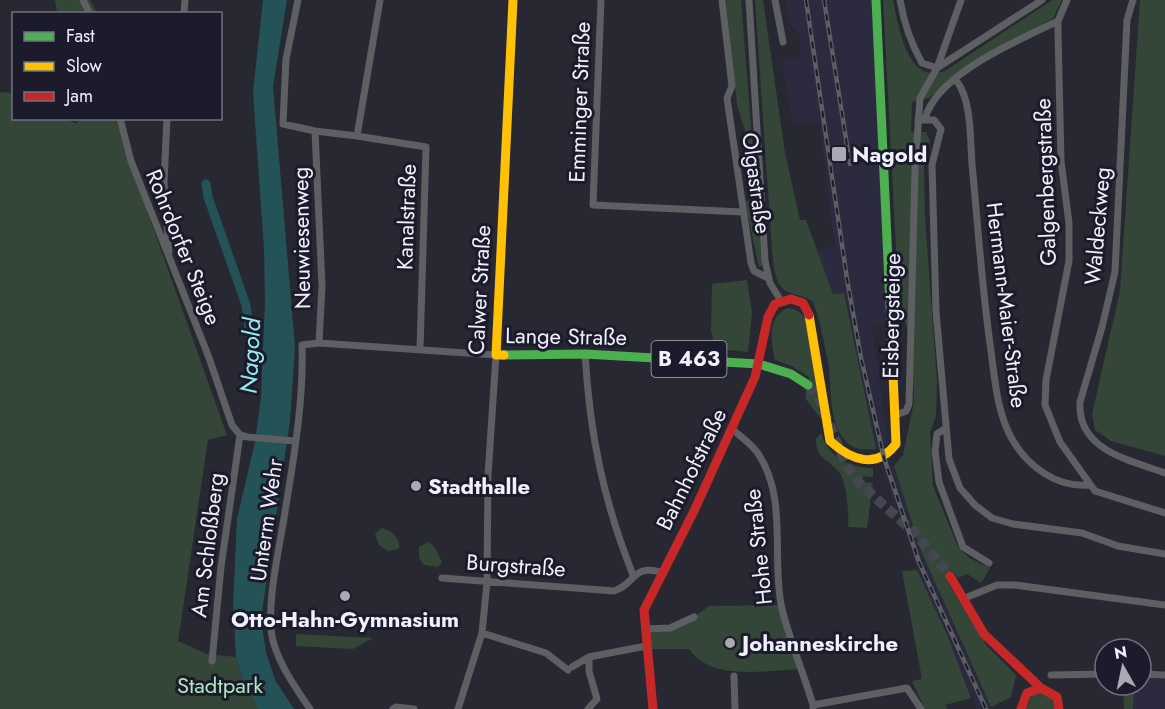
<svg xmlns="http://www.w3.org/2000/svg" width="1165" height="709" viewBox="0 0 1165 709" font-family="Jost,sans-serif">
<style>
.built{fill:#2b2a3e}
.green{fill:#334638}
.water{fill:#235357}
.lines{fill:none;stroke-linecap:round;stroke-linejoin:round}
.canal{stroke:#235357;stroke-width:9}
.primary-tunnel{stroke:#464650;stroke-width:10;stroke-dasharray:10 5;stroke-linecap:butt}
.street{stroke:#5d5f62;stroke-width:7}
.fast{stroke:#4caf50;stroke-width:9}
.slow{stroke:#ffc107;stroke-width:9}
.jam{stroke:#c62828;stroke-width:9}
.rail-casing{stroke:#5d5e62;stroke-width:4.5}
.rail{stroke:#1c1b2b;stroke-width:2;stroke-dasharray:7;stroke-linecap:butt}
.poi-dot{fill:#aaaab5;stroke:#1c1b2b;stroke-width:2}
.labels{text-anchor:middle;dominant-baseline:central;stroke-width:6;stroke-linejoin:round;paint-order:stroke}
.shield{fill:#1c1b2b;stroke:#b0b0bd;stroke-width:1.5}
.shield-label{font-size:21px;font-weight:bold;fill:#f0f0fc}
.street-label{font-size:22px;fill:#f0f0fc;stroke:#1c1b2b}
.poi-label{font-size:22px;font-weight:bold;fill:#f0f0fc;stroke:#1c1b2b;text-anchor:start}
.park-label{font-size:22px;fill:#afe8bb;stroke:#1c1b2b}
.water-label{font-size:24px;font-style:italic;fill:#94ebf3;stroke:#1c1b2b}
</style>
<rect width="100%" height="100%" fill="#282832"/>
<path class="built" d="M785,0H873L886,323L872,325L888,442L876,449L844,293L833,294L815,250L835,247L819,121L792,124L782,60L801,58L799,35L789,23Z
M894,466L912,525L958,636L992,709H977L917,570L881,467Z
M1141,679H1165V709H1125L1127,685H1141Z"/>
<path class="green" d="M55,0H90L97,13H57Z
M726,0H741L762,266L759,267L745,202L755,199L747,137L737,105Z
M755,0H763L785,153L800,220H806L833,294L844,293L876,449C862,450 852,450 843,438C828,419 832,384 828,361C824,342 820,320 813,302C804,295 795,296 786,291C773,283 774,263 772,250Z
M883,0H893C897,19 905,71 931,73C935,73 941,72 945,71L1052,0H1062L1053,18L953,78L929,98L912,102L911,132H926L930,141L924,167L925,217L937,381L936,416L930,433L933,486L958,547L969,558L990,568L981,583L967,574L958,578L952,570L948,583L987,646L1016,675L1011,697L991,707L921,551L894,466L903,455L914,402L912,342L899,305Z
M1140,0H1165V456L1111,441L1095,430L1092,414L1120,291Z
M0,92L13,93L14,118L66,119L77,124L76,119H123L126,152L227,435L208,440L178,641L207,654L236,657L243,680L258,709H0Z
M747,280L752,312L748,352L716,349L711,331L712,284Z
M787,308C798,309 802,313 807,323L821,419L805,398L809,377L792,366L775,360C771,341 766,319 787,308Z
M821,433C829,458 848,467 873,468V477L863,476V482L873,483L867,528L848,527C849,515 847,481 839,472C828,459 816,459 816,439Z
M381,528C391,529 401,539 399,549L388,551L379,545L375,534Z
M429,542L435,548L442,562L438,567L424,565L419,558V547Z
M917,570L948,637L971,698L945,705L947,709H925L912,681L922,679L902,571Z
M781,605L803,669C769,670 711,682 689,649H651L645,629L670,628L694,617L709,606Z
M296,634L373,638L353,649L296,646Z
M1123,685H1134L1133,709H1124Z
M1043,692L1052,699L1055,709H1026L1032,695Z"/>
<path class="water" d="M263,0H287L273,86L295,347L290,421L261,619L266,652L275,680L294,709H258L243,680L236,657L233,604L237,519L255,442L261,397L265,301L264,248L253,92Z"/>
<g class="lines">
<path class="canal" d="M206,184L208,197L246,305L252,349L270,364"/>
<path class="primary-tunnel" d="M808,385L820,401L846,465L860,484L916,534L950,576"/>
<path class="street" d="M83,0L90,14
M298,0L286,59L283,124L315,131L357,136
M380,0L357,136L426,147L420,350
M601,0L593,205L743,212
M722,0L732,86L727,98L751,263L754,271L768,278
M749,0L765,261L770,283L781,301
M775,0L783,42
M900,0C904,23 910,42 922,63L937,68
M1067,0L1058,21V32L1061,161L1069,223V261L1046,380L1045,405L1060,442L1095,491L1165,513
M1133,0L1127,20L1115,272L1102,327L1080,402C1077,450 1129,460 1165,473
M184,14L185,0
M937,68L961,0
M956,80C972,100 970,139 972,164C978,227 982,289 991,351C995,380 997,413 1012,439C1028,467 1057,488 1090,485
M120,118L131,161L208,355L232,425L240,435L248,437L295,441
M167,118L164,183L169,252
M925,119C936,74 1019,40 1058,21
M918,120H934L941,129L932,165L936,311L949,459L960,488L975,505L992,518L1013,524L1082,533L1118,546L1165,554
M315,131L322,286L319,343
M585,354C590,436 603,499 633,575
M896,415L906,411L909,404L915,170L920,98L937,68L1042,0
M946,428L937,434L935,451L939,482L963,547L989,563
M732,429C741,437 753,445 759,455C787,498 772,556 781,604C787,634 804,674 813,705
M442,578L614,591C636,584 632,564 661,572
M965,598L997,585H1015L1165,605
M645,629L670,628L694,617
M482,633L546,653L568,670
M212,661L221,567L240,435
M572,667L589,657L646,646
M1141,674L1165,675
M1051,675L1105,674
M734,676L735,709
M813,708V705L907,688L921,709
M310,709C295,687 280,666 273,641C265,610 279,550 284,518C293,462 304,402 302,345L319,343L496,355L488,475L487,582L482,633L458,709
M393,709L396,707L414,709
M588,709L597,699L589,671V657"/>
<path class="fast" d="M876,0L891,327
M504,355L585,354L759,364L791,374L808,385"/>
<path class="slow" d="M809,315L830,441C851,460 876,470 896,444L891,327
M504,355H496L513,0"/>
<path class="jam" d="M950,576L984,634L1041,688
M653,709L644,610L694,511L755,377L768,317L775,304L791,299L803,303L809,315
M1021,709L1027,693L1041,688L1057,697L1059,709"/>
<defs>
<path id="rail" d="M806,0L847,279L861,358L884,458L919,562L986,709
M824,0L850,164"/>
</defs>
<use href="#rail" class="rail-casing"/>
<use href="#rail" class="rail"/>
</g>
<g class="poi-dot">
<rect x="831" y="146" width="16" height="16" rx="3"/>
<circle cx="416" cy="486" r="6"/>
<circle cx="345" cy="596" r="6"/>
<circle cx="730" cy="643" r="6"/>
</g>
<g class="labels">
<rect class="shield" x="651.5" y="341" width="75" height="36" rx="4.5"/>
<g class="shield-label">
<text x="689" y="359">B 463</text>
</g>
<g class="street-label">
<text transform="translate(579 102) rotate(-88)">Emminger Straße</text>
<text transform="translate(1045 182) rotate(-92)">Galgenbergstraße</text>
<text transform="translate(757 183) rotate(82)">Olgastraße</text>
<text transform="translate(406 217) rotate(-88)">Kanalstraße</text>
<text transform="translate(1097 226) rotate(-85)">Waldeckweg</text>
<text transform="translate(301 238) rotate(-91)">Neuwiesenweg</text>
<text transform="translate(184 247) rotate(68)">Rohrdorfer Steige</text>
<text transform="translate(479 290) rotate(-87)">Calwer Straße</text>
<text transform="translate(1007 305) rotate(83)">Hermann-Maier-Straße</text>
<text transform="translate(891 316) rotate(-89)">Eisbergsteige</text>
<text transform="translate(566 336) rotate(1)">Lange Straße</text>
<text transform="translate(691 469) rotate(-64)">Bahnhofstraße</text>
<text transform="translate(266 520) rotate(-82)">Unterm Wehr</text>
<text transform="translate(207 545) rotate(-83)">Am Schloßberg</text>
<text transform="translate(758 547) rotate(-96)">Hohe Straße</text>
<text transform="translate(516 565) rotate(4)">Burgstraße</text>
</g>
<g class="poi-label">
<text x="852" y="154">Nagold</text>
<text x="428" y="486">Stadthalle</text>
<text x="345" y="619" text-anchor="middle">Otto-Hahn-Gymnasium</text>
<text x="742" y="643">Johanneskirche</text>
</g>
<g class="park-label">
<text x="220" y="685">Stadtpark</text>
</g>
<g class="water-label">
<text transform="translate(250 356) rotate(-87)">Nagold</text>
</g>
</g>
<rect x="12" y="12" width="210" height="108" fill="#1c1b2b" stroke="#71707f" stroke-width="1.5"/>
<rect x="24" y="32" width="30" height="9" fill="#4caf50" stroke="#71707f" stroke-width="1.5"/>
<text x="66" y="42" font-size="18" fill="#f0f0fc">Fast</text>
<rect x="24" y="62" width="30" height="9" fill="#ffc107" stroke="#71707f" stroke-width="1.5"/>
<text x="66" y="72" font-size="18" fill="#f0f0fc">Slow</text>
<rect x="24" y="92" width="30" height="9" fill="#c62828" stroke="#71707f" stroke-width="1.5"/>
<text x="66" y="102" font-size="18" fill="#f0f0fc">Jam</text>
<g transform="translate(1123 667) rotate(351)"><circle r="28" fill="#1c1b2b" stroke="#71707f" stroke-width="1.5"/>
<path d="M0-4.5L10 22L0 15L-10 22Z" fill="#aaaab5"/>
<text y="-9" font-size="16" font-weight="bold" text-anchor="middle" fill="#f0f0fc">N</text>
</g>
</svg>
